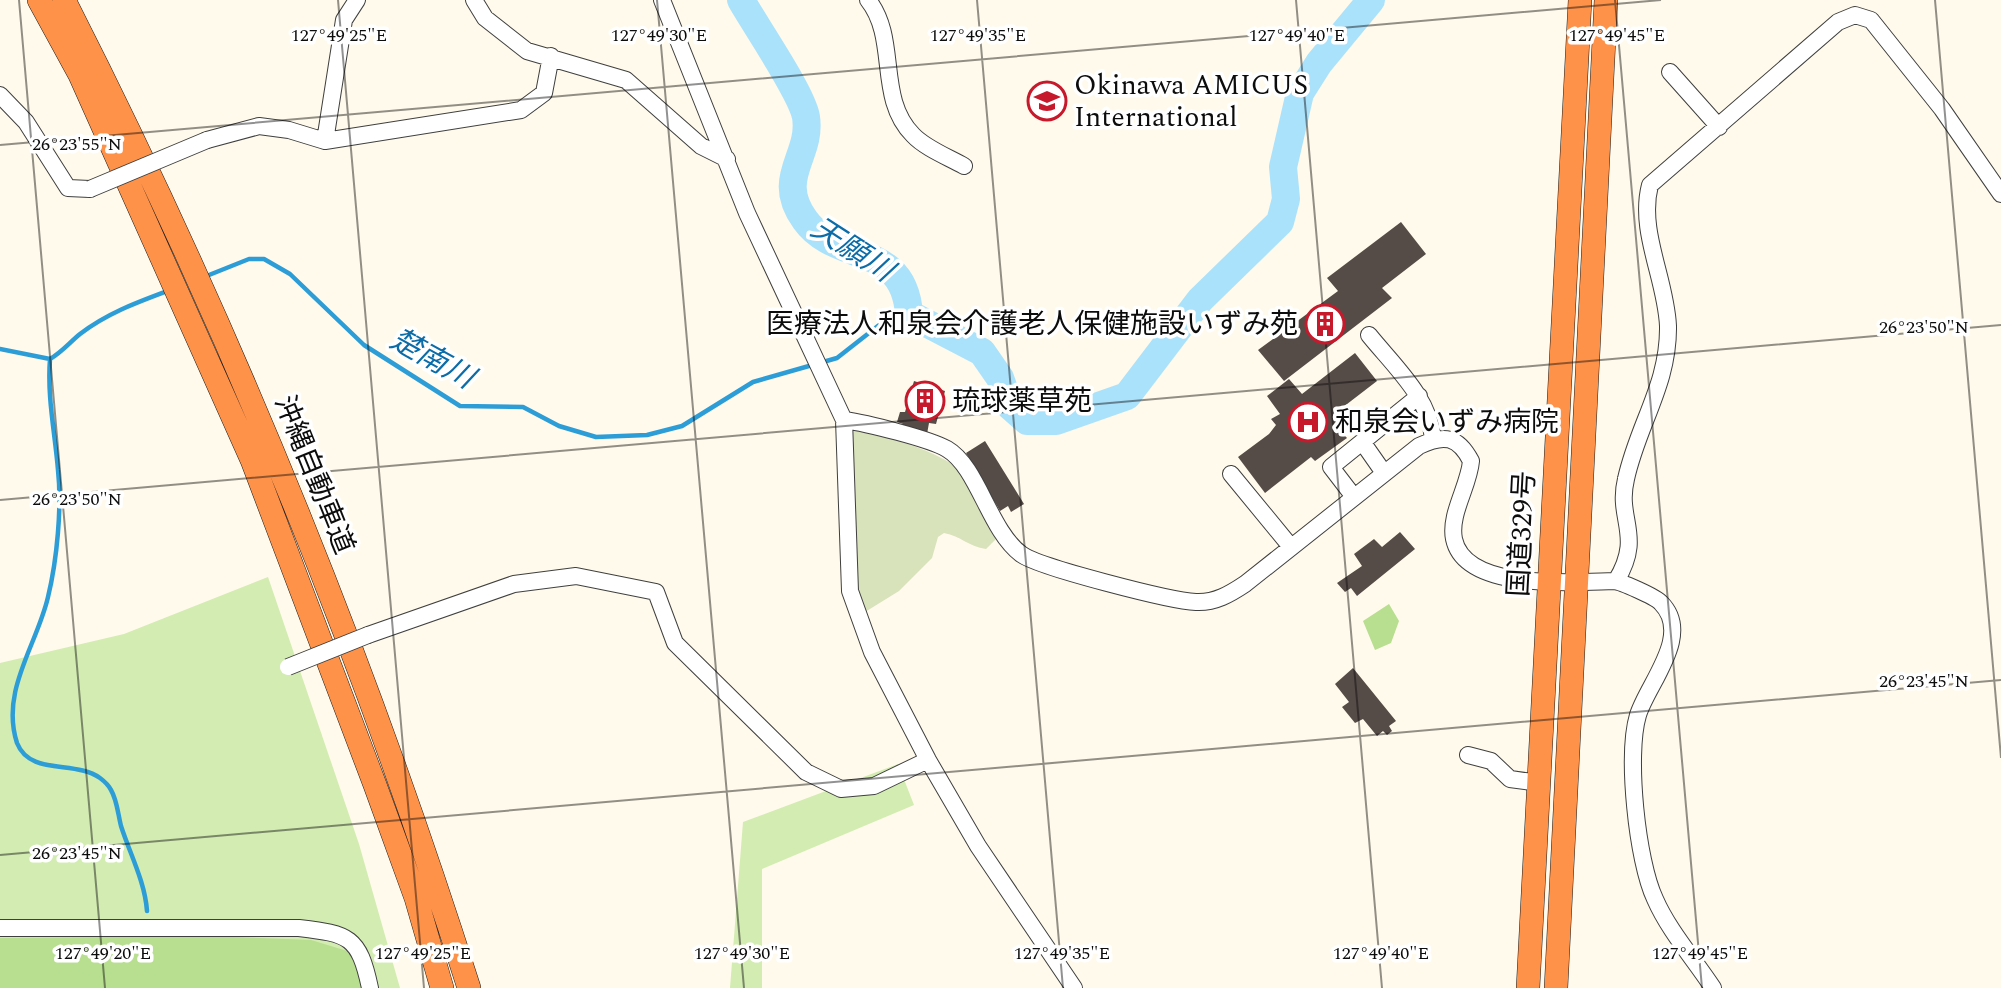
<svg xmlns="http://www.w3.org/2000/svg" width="2001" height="988" viewBox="0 0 2001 988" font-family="Spectral,'Noto Sans JP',serif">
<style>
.green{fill:#d3ecb2}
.forest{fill:#b8de90}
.cemetery{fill:#d8e2bb}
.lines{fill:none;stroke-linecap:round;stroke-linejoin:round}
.stream{stroke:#2d9dd7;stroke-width:4.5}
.river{stroke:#abe2fb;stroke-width:28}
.building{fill:#554c48}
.minor-casing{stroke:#3f3f3f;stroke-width:18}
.highway-casing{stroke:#1d1d1d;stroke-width:24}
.minor{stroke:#fff;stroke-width:16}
.highway{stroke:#ff9249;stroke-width:23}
.minor-bridge-casing{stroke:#3f3f3f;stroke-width:18;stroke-linecap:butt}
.minor-bridge{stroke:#fff;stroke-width:16}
.ticks{fill:none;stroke:#0c0c0c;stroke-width:2;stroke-opacity:0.45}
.labels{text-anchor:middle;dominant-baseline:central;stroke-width:7;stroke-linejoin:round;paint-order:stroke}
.poi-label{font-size:28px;fill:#0c0c0c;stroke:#fff;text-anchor:start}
.street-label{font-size:28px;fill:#0c0c0c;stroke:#fff}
.water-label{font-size:30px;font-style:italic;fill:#0c6ca7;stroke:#fff}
.ticks-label{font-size:18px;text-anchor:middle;fill:#0c0c0c;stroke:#fff;stroke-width:7;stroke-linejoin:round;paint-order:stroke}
</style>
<rect width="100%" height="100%" fill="#fffaeb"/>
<path class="green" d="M268,577L359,844L400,988H0V663L124,634Z
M898,764L914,805L762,869V988H730L743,822Z"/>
<path class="forest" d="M1389,604L1399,621L1391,643L1375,650L1363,621Z
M210,936L311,940L354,953L362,975L361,988H0V938Z"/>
<path class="cemetery" d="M854,429C878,433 945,453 960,471C973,488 984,519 996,539L986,549C969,547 961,536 944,533L938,537L932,558L899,591L865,612L857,589L848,437Z"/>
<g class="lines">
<path class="stream" d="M204,277L249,259H264L290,274L364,345L460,406L523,407L559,426L596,437L647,435L682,426L753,382L837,358L883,322L909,314
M0,349L50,359C62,352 69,343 80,334C107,313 138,302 170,290
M50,359C47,397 55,433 58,470C62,507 57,560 48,597C37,645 0,691 17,743C30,776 75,760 100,778C104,781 109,786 111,790C117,800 118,814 121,826C130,854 145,882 147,911"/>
<path class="river" d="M741,0C755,25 802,93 806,117C812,157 774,177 805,220C836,264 904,241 909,314L982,352L1000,378L1010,406L1027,421H1056L1127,396L1200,300L1280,222L1286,199L1283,167L1300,93L1319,63L1371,0"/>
</g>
<path class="building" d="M1401,222L1426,254L1382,288L1392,298L1284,381L1258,350L1338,291L1327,278Z
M1355,353L1377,381L1338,411L1344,419L1337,427L1347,438L1315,461L1311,457L1265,493L1238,457L1269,434L1276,425L1271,419L1280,414L1267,396L1289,379L1302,394Z
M914,381L945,391L936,424L929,423L927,434L903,429V424L897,422L900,412H905Z
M985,441L1024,504L1011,512L1008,506L1000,511L966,453Z
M1400,532L1415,549L1357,596L1351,588L1345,592L1337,583L1362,566L1354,554L1374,539L1382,547Z
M1353,668L1396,721L1389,726L1392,731L1387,735L1383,731L1377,736L1363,719L1355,723L1342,707L1349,702L1335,684Z"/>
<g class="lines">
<defs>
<path id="minor" d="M474,0L485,18L527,51L626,80L701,146L727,159
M662,0L747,213L844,420L850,591L872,652L928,760L978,846L1074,988
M868,0C899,39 876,98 913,135C925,148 948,157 964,166
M1670,72L1719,127
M0,95L26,122L68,188L90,189
M207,140L259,126L289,130L325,141L521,110L544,93L551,56
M325,141L344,20L357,0
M1369,335C1394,366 1430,398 1433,439
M844,420C866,423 930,439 947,449C978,467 989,530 1021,554C1038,567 1171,601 1196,602C1215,603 1230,594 1245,584L1419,446C1444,434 1458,436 1471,461C1469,486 1449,514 1454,539C1465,592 1575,582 1613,581C1620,581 1656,597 1661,603C1693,635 1648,683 1638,715C1626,755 1637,861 1655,899C1669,931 1694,959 1713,988
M1363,443L1384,473
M1231,474L1291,547
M1354,497L1331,467L1419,396
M1616,581C1644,535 1616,520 1626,479C1638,424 1669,384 1668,326C1666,279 1638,231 1650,185L1838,22L1855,15L1871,20L1942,109L2001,194
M368,635L514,584L576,576L656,592L675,643L806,772L841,789L874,786L928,760
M1468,755L1491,761L1510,779L1539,783
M0,928H299C349,934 359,936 370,988"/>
<path id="highway" d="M39,0L80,75L252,460L375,785L416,898L442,988
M64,0C226,318 361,648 469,988
M1528,988L1580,0
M1556,988L1606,0"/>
</defs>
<use href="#minor" class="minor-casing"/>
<use href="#highway" class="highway-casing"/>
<use href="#minor" class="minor"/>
<use href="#highway" class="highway"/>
<defs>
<path id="minor-bridge" d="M90,189L207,140
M288,667L368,635"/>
</defs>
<use href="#minor-bridge" class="minor-bridge-casing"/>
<use href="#minor-bridge" class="minor-bridge"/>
</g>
<path class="ticks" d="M19,0L105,988M338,0L424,988M657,0L744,988M977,0L1063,988M1296,0L1382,988M1615,0L1702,988M1935,0L2001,758M0,145L1661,0M0,500L2001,325M0,855L2001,680"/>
<defs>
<symbol id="school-ring" viewBox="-11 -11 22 22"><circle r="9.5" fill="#fff" stroke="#c61a2c" stroke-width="1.5"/><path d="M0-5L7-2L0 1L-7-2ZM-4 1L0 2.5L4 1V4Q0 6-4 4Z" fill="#c61a2c"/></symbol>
<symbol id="building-ring" viewBox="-11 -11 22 22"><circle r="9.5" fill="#fff" stroke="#c61a2c" stroke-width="1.5"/><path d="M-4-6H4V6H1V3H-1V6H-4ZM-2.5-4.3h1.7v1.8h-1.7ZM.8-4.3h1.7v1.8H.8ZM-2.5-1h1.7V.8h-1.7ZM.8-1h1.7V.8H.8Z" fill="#c61a2c"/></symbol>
<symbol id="hospital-ring" viewBox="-11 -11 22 22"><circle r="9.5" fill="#fff" stroke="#c61a2c" stroke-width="1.5"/><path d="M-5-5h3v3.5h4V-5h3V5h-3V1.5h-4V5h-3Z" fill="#c61a2c"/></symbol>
</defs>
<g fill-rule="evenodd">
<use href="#school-ring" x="1025" y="79" width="44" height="44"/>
<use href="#building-ring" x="1303" y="302" width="44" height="44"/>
<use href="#building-ring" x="903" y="379" width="44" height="44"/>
<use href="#hospital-ring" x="1286" y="400" width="44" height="44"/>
</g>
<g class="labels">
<g class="poi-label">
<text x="1074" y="85">Okinawa AMICUS<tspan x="1074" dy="32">International</tspan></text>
<text x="1298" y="324" text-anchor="end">医療法人和泉会介護老人保健施設いずみ苑</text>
<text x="952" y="401">琉球薬草苑</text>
<text x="1335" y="422">和泉会いずみ病院</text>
</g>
<g class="street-label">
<text transform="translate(314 475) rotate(68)">沖縄自動車道</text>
<text transform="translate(1522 534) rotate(-87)">国道329号</text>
</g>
<g class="water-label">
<text transform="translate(852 250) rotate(33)">天願川</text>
<text transform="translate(432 359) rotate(29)">楚南川</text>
</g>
</g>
<g class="ticks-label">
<text x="339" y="41">127°49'25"E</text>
<text x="659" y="41">127°49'30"E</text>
<text x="978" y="41">127°49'35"E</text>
<text x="1297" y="41">127°49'40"E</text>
<text x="1617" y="41">127°49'45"E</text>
<text x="77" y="150">26°23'55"N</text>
<text x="1924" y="333">26°23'50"N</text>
<text x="77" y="505">26°23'50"N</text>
<text x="1924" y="687">26°23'45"N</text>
<text x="77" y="859">26°23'45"N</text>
<text x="103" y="959">127°49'20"E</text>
<text x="423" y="959">127°49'25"E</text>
<text x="742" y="959">127°49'30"E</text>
<text x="1062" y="959">127°49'35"E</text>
<text x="1381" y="959">127°49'40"E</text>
<text x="1700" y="959">127°49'45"E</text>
</g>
</svg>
